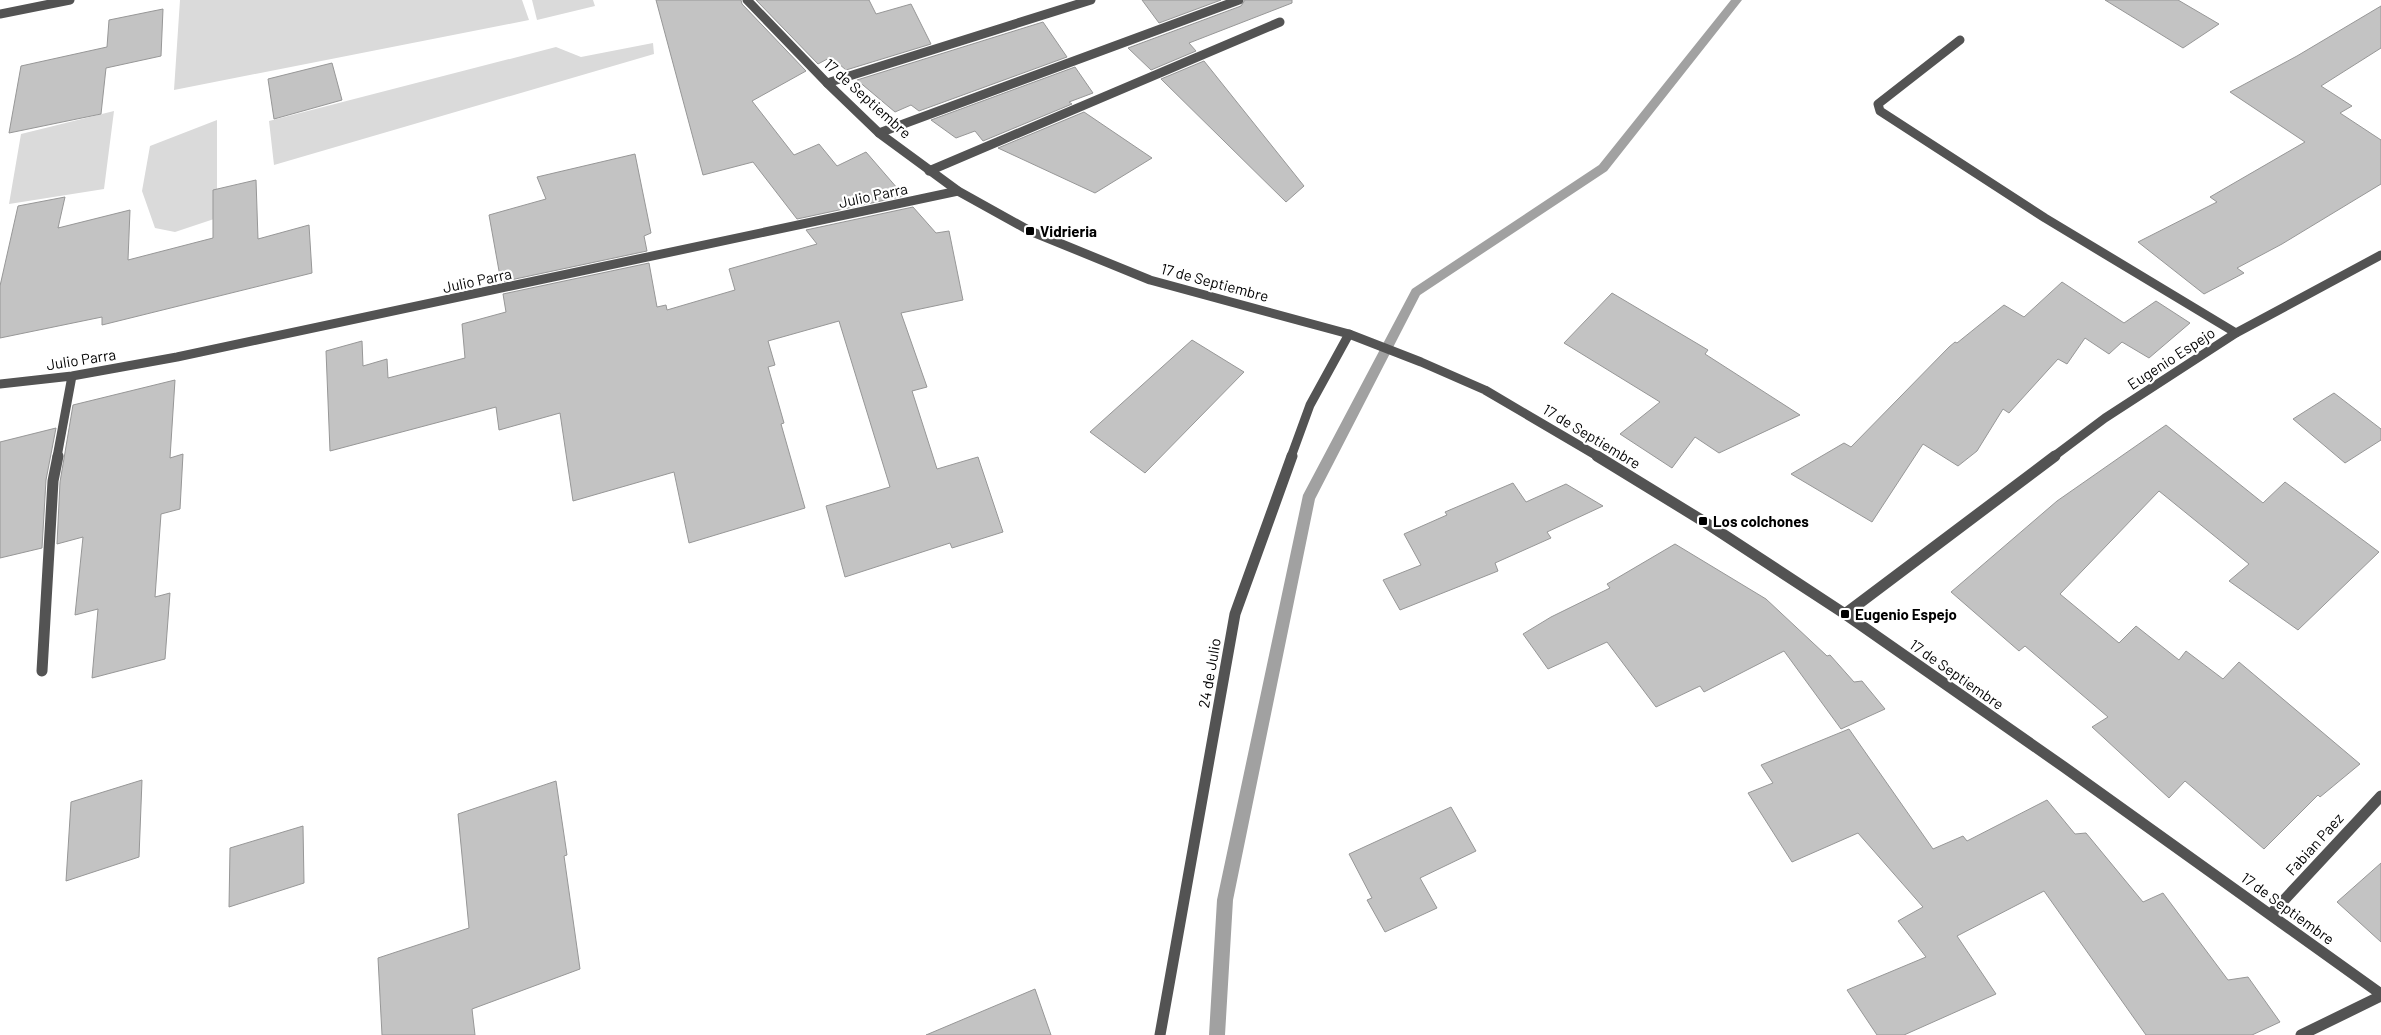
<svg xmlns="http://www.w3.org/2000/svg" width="2381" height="1035" viewBox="0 0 2381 1035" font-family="Barlow,sans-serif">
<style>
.green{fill:#dadada}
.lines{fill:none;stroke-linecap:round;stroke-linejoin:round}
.stream{fill:#a1a1a1;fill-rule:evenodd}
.building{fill:#c3c3c3;stroke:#979797}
.service{stroke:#535353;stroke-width:9}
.minor-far1{stroke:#535353;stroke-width:9}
.minor{stroke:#535353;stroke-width:11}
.tertiary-far1{stroke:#535353;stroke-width:9}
.tertiary{stroke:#535353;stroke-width:11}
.poi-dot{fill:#000;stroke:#fff;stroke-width:2}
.labels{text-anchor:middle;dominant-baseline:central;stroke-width:4.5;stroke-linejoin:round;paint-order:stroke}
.street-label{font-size:15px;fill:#000;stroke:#fff}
.poi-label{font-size:15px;font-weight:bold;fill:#000;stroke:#fff;text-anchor:start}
</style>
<rect width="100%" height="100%" fill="#fff"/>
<path class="green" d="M180,0H522L529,20L174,90Z
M532,0H593L595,6L537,20Z
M653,43L654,54L274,165L269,121L556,47L581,57Z
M114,111L104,189L9,204L21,134Z
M217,120V218L175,232L155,228L142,191L150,146Z"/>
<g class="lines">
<path class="stream" d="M1731,0H1742L1607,171L1420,295L1315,499L1233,900L1225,1035H1209L1217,900L1303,495L1412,289L1599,165Z"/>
</g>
<path class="building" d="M656,0H741L742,4L806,71L752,101L794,155L819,144L837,166L866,152L904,196L797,219L753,162L703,175Z
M756,0H869L876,14L911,4L931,44L846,70L831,57L818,64Z
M1142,0H1221L1159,23Z
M1245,0H1292V3L1189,43L1196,51L1151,70L1128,48L1241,6Z
M2105,0H2178L2219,24L2183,48Z
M2381,6V48L2321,86L2352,106L2340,113L2381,140V184L2282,244L2237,268L2244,273L2204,294L2138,242L2217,202L2210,197L2305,142L2230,92L2297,56Z
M163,9L161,56L106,68L101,114L9,133L21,66L107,47L109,20Z
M1043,22L1067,57L919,111L911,105L895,112L857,80Z
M1204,61L1304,186L1286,202L1161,79Z
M332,63L342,100L274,119L268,79Z
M1075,67L1093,93L1069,102L1072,104L983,141L975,131L956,138L931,120Z
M1084,112L1152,158L1095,193L998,148Z
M635,154L651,233L644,236L647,251L501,282L489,215L546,199L537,177Z
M256,180L258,239L309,225L312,273L102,325V317L0,338V286L18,206L65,197L58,228L130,210L128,260L213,238V190Z
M913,207L936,233L949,231L963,300L901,313L927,387L912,391L937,469L978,457L1003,532L952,548L950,543L845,577L826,506L890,487L839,321L768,341L775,365L768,367L784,423L781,424L805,508L689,543L674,472L573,501L560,413L499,430L496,407L330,451L326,351L362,341L363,366L387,359L388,378L465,358L462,324L506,312L503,294L649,263L657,307L666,305L667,310L735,290L729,269L817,244L806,230Z
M2062,282L2124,323L2156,301L2190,323L2149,358L2122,342L2109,354L2085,338L2067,364L2058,359L2009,413L2003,409L1977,451L1958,466L1923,444L1872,522L1791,474L1844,443L1851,447L1949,347L1955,342L1957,343L2004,305L2024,317Z
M1612,293L1708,350L1705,354L1800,415L1719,453L1695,437L1672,468L1620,434L1660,402L1564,343Z
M1192,340L1244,372L1145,473L1090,432Z
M175,380L170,458L183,454L180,509L161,514L155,597L170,593L165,659L92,678L98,609L75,615L83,537L57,544L60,482L73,405Z
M2334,393L2381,429V440L2345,463L2293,419Z
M2166,425L2263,503L2285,482L2379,552L2298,630L2229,581L2249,564L2159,491L2060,594L2119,643L2136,626L2179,660L2186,651L2223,679L2239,662L2360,764L2320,797L2318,795L2264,849L2185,781L2169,798L2092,727L2108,717L2025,646L2019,651L1951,592L2057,501Z
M56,428L46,480L42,548L0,558V442Z
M1513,483L1526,502L1566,484L1603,506L1547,532L1551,538L1495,563L1498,571L1400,610L1383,580L1421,565L1404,534L1447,515L1445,512Z
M1675,544L1766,599L1827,656L1830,655L1854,682L1862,681L1885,709L1841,729L1784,651L1704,692L1700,686L1656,707L1607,642L1548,669L1523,634L1551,617L1610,588L1607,584Z
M1849,729L1933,849L1963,836L1967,841L2047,800L2075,834L2086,833L2143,902L2163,893L2228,980L2248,977L2280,1022L2252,1035H2146L2044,891L1957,936L1996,994L1904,1035H1877L1847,990L1926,957L1898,921L1923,907L1858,833L1792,862L1748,793L1773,783L1761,765Z
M142,780L139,857L66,881L71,802Z
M556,781L567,855L564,856L580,969L472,1009L475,1035H382L378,958L469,928L458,814Z
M1451,807L1476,851L1420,878L1437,908L1385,932L1367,900L1372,898L1349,854Z
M303,826L304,883L229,907L230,848Z
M2381,863V942L2337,902Z
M1035,989L1051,1035H926Z"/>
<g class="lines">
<path class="service" d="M1960,40L1878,104L1880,111L2045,218L2236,333"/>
<path class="minor-far1" d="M0,14L70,0
M827,83L1091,0
M879,133L1239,0
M929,171L1280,22
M0,384L72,376L177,357L958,191
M57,457L72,376
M1291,457L1310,405L1349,334
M2053,457L2105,418L2236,333L2381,255"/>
<path class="minor" d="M1845,614L2055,456
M42,671L53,481L58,456
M2271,914L2381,796
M1160,1035L1235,614L1292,456
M2301,1035L2381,996"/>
<path class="tertiary-far1" d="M747,0L827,83L879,133L958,191L1030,231L1150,280L1349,334L1421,362L1485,390L1599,457"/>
<path class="tertiary" d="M1597,456L1703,521L1845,614L2064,767L2381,994"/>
</g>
<g class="poi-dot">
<rect x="1025" y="226" width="10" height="10" rx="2.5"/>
<rect x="1698" y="516" width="10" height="10" rx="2.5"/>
<rect x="1840" y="609" width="10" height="10" rx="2.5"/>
</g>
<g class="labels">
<g class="street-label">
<text transform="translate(868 98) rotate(42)">17 de Septiembre</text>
<text transform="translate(873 195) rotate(-12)">Julio Parra</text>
<text transform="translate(477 280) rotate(-12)">Julio Parra</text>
<text transform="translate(1215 282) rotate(15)">17 de Septiembre</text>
<text transform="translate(2171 358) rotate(-33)">Eugenio Espejo</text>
<text transform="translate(81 359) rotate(-9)">Julio Parra</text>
<text transform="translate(1592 436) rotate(31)">17 de Septiembre</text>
<text transform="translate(1209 673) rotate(-80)">24 de Julio</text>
<text transform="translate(1957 674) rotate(35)">17 de Septiembre</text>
<text transform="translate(2314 844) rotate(-48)">Fabian Paez</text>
<text transform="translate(2288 908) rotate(36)">17 de Septiembre</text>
</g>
<g class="poi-label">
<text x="1040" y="231">Vidrieria</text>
<text x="1713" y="521">Los colchones</text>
<text x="1855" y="614">Eugenio Espejo</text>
</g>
</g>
</svg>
